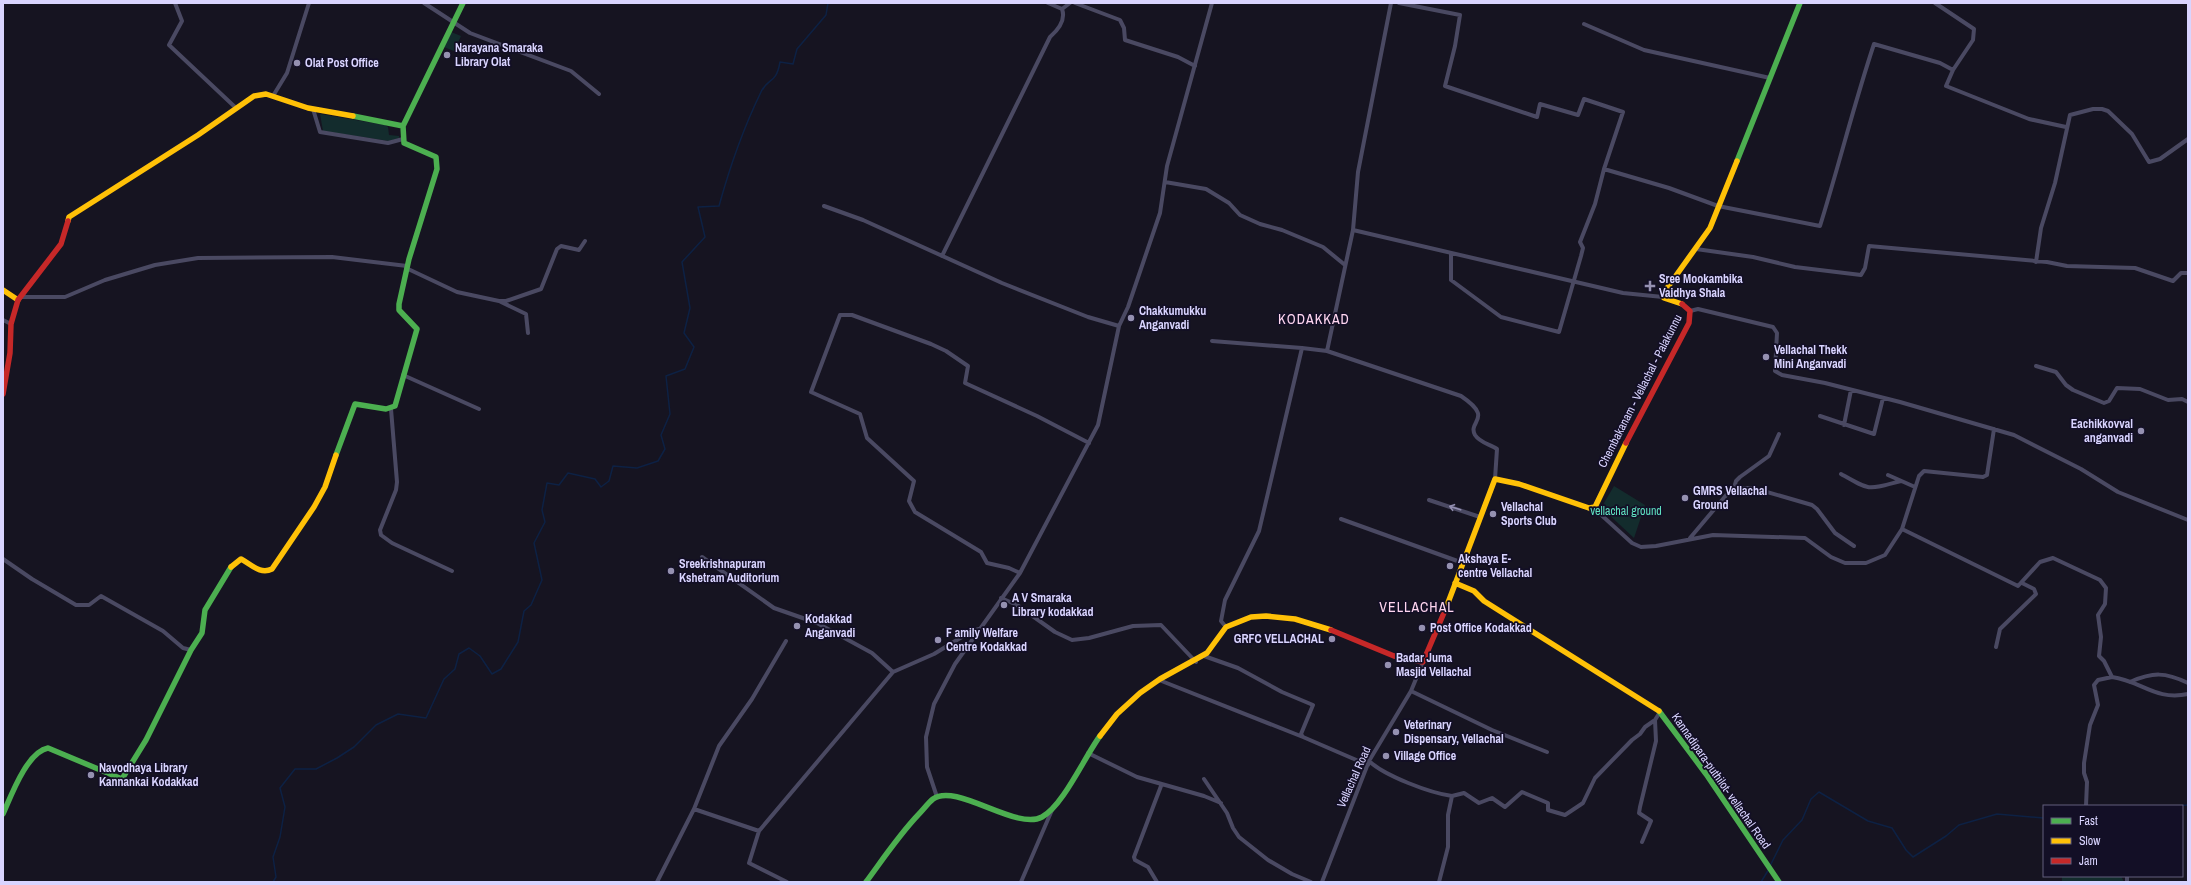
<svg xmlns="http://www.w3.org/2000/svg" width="2191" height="885" viewBox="0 0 2191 885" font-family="'Archivo Narrow',sans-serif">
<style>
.green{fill:#132c2d}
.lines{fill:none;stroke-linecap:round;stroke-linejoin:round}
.stream{stroke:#0d2144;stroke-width:1.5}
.street{stroke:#4a4962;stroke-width:4}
.fast{stroke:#4caf50;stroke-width:5.5}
.slow{stroke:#ffc107;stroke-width:5.5}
.jam{stroke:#c62828;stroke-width:5.5}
.oneway{stroke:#928eb0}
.poi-dot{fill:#9591b1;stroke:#130f26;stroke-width:1.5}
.labels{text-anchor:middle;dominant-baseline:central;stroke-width:3.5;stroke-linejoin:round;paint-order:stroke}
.poi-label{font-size:12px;font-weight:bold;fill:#d9d4ff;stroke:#130f26;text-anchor:start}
.street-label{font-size:12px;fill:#d9d4ff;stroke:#130f26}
.park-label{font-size:12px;fill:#5fe0c0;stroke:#130f26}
.quarter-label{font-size:14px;letter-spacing:1px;fill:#ffd6f0;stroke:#130f26}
</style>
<rect width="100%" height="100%" fill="#161421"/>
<path class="green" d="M451,32L461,36L454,51L444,47Z
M320,114L385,125L388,127L389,135L399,136V138L389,141L323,131Z
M1614,486L1645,505L1634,538L1605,511L1604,503Z
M2062,876H2121L2124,882H2062Z"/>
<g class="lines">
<path class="stream" d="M2176,806L2188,805
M1770,866L1783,840L1802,820L1811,799L1819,792L1868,821L1892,828L1906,850L1913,857L1946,836L1959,825L1997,814L2044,818
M273,882L276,877L273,857L280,837L285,807L280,788L295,769H316L337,758L354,747L376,725L398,714L426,718L444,679L455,669L459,654L469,648L480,656L492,674L501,669L518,642L524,611L531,605L542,580L534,543L545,522L542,510L547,483L559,485L568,473L595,479L601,487L609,481L613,466L637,468L658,461L665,449L661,435L670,414L666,376L685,369L694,347L684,333L690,308L682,262L705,237L698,207L719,206C730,166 743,129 761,92C768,77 776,85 780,62L793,64L797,49L826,15L828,3
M1761,882L1769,869"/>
<path class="street" d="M175,3L182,21L169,45L236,108
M424,3L470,33L571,71L599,94
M1075,3L1120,20L1124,28L1125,40L1178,57L1195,66
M1399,3L1460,15L1455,46L1445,86L1537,117L1540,104L1578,115L1584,99L1623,112L1604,169
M1935,3L1974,29L1973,40L1953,70
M1062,9L1070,3
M1584,24L1644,50L1770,78
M273,96L287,73L309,3
M313,109L320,132L388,143L403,139
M1165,182L1206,189L1229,203L1240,215L1260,224L1282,230L1323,247L1345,265
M824,206L863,220L1002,283L1088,317L1119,326
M1353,230L1358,172L1391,3
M1696,249L1753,257L1795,267L1861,275L1865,268L1869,246L2047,262L2067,266L2135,268L2173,281L2181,273H2188
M1451,254V280L1501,317L1559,332L1581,256L1583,248L1580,242L1595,204L1604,169L1669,188L1718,206L1820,226C1839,165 1854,104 1874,44L1940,63L1953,70L1946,86L2029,119L2066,127
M942,256L1050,37C1058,30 1066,20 1062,9L1048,3
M2036,262L2041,228L2055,183L2070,115L2093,109H2102L2108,111L2132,134L2149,162L2160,159L2188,139
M406,268L457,292L499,301H506L541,289L557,249L561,246L579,250L585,241
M20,297H65L105,280L155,265L198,258L332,257L407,266
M501,302L526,314L528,333
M1690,311L1698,309L1773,327L1777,333L1775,371L1782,375L1825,383L1900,402L2014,435L2081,469L2118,492L2188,520
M3,320L11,324
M1212,341L1302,348
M1327,351L1461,396C1495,419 1467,421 1475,435C1480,443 1490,444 1497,449L1495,479
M2036,366L2056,372L2066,385L2073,390L2104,403L2109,401L2117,388L2140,389L2168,400L2182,399L2188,402
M403,375L479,409
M391,409L397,482L396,490L380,530L381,535L392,543L452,571
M1820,416L1874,434L1883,398
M1844,425L1851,390
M1841,474C1871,491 1867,490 1901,481
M1888,475L1915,487
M1734,488L1736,481L1740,477L1769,456L1779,434
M1429,500L1480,517
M1589,509L1598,512L1632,543L1641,547L1656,546L1713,535L1805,538L1831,557L1845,563H1866L1885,555L1902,529L1919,476L1924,471L1983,477L1987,475L1994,429
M1341,519L1463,563
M1902,529L2018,586L2040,562L2053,558L2100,580L2106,588L2105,604L2098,615L2101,637L2099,656L2104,661L2112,677C2142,681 2155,701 2188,694
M1690,538L1728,493L1734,488H1753L1812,505L1817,509L1835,533L1854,546
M702,557L774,608L817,623L872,653L893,672
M3,559L32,579L76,605H89L101,596L163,631L183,648L191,650
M1020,573L1009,568L987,563L981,552L915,512L909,501L914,481L867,438L860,414L811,392L840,315H852L931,344L946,351L968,366L965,383L1037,416L1089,443
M1001,598L1017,605L1055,632L1072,640L1089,638L1133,626L1161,625L1196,662
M1226,627L1221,621L1225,600L1259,531L1302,348L1327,351L1353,230L1623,293L1663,297
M1996,647L2000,629L2036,594L2034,589L2022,583
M1204,656L1238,668L1282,692L1313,705L1301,734L1303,737L1368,765
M1159,680L1303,737
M2130,682C2153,672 2165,672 2188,683
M1411,691L1492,730L1547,752
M1088,753L1137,777L1204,796L1221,803
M1369,761C1385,776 1430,793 1452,796L1448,815V847L1439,882
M1204,779L1227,813L1233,828L1239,837L1268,860L1292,874L1311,882
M1452,796L1464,793L1479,803L1492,798L1505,807L1522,792L1548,803V810L1565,815L1583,803L1595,778L1632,740L1640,734L1645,727L1655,720L1660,712
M937,797L927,767L926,737L934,704L955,664L1020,573L1098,425L1119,326L1128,307L1160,213L1167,166L1212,3
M2086,806L2087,782L2084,773V763L2090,725L2098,705L2094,685L2098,680L2112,677
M694,809L719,746L752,699L786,641
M759,831L749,863L787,882
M1642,842L1651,821L1639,813L1640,807L1656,741L1655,720
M657,882L694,809L759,831L893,672L934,654L970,632L979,629
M1021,882L1052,810
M1157,882L1148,867L1135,860L1134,857L1161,786
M1322,882L1369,761L1411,691L1423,662
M2127,882V876"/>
<path class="fast" d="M353,116L403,126L463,3
M1737,161L1800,3
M336,455L355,404L386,409L395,406L417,329L399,310V304L409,259L437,169L436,157L404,143L403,126
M1659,711L1706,774L1779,882
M3,814C11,796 27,752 48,748L122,779L146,740L191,650L202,633L205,610L231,567
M866,882C883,859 899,835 918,815C923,810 928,803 933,799C956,782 1016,831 1042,817C1063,806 1085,756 1100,736"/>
<path class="slow" d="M68,221L69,217L198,135L254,96L266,94L308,108L353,116
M3,290L18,300
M1682,304L1664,298L1665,291L1710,228L1737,161
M231,567L241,559C251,564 260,575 272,569L314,507L325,487L336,455
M1455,583L1474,591L1484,601L1659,711
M1446,608L1495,479L1519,484L1589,508L1595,507L1626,443
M1100,736L1117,714L1140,693L1160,679L1207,653L1226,627L1251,617L1266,616L1295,619L1331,630"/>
<path class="jam" d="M3,394L10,353L11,324L18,300L61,244L68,221
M1626,443L1689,323L1690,311L1682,304
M1331,630L1394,656L1423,662L1446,608"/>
</g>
<defs><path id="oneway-shaft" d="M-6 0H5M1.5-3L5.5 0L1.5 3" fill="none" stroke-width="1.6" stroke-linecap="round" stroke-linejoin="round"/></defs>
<use class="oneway" href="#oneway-shaft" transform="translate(1455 508) rotate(-162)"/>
<g class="poi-dot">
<circle cx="447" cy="55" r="4"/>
<circle cx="297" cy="63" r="4"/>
<path d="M1648 280h4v4h4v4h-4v4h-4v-4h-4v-4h4z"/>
<circle cx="1131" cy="318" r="4"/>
<circle cx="1766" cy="357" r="4"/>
<circle cx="2141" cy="431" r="4"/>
<circle cx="1685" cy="498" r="4"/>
<circle cx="1493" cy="514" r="4"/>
<circle cx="1450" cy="566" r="4"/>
<circle cx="671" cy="571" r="4"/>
<circle cx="1004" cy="605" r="4"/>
<circle cx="797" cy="626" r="4"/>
<circle cx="1422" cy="628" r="4"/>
<circle cx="1332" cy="639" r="4"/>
<circle cx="938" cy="640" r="4"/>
<circle cx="1388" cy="665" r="4"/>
<circle cx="1396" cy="732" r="4"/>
<circle cx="1386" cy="756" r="4"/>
<circle cx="91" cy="775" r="4"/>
</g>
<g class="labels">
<g class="poi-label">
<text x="455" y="48">Narayana Smaraka<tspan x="455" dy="14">Library Olat</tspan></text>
<text x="305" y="63">Olat Post Office</text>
<text x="1659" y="279">Sree Mookambika<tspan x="1659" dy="14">Vaidhya Shala</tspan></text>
<text x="1139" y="311">Chakkumukku<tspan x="1139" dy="14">Anganvadi</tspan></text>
<text x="1774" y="350">Vellachal Thekk<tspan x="1774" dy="14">Mini Anganvadi</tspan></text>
<text x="2133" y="424" text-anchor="end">Eachikkovval<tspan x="2133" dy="14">anganvadi</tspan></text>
<text x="1693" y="491">GMRS Vellachal<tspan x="1693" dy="14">Ground</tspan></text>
<text x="1501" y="507">Vellachal<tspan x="1501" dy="14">Sports Club</tspan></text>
<text x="1458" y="559">Akshaya E-<tspan x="1458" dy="14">centre Vellachal</tspan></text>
<text x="679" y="564">Sreekrishnapuram<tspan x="679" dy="14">Kshetram Auditorium</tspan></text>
<text x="1012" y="598">A V Smaraka<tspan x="1012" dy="14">Library kodakkad</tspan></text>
<text x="805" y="619">Kodakkad<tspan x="805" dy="14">Anganvadi</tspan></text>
<text x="1430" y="628">Post Office Kodakkad</text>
<text x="946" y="633">F amily Welfare<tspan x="946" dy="14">Centre Kodakkad</tspan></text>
<text x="1324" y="639" text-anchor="end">GRFC VELLACHAL</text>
<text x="1396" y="658">Badar Juma<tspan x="1396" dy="14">Masjid Vellachal</tspan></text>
<text x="1404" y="725">Veterinary<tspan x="1404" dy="14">Dispensary, Vellachal</tspan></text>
<text x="1394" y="756">Village Office</text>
<text x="99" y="768">Navodhaya Library<tspan x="99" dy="14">Kannankai Kodakkad</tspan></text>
</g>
<g class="street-label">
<text transform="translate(1640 391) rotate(-63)">Chembakanam - Vellachal - Palakunnu</text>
<text transform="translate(1354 777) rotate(-66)">Vellachal Road</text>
<text transform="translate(1721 781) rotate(55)">Kannadipara-puthilot- vellachal Road</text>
</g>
<g class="park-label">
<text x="1626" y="511">vellachal ground</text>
</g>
<g class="quarter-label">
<text x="1314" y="319">KODAKKAD</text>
<text x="1417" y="607">VELLACHAL</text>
</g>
</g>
<rect width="2191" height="885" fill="none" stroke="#d9d4ff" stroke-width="8"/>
<rect x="2043" y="805" width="140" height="72" fill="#130f26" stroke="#625e7d"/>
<rect x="2051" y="818" width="20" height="6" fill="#4caf50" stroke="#625e7d"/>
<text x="2079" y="825" font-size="12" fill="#d9d4ff">Fast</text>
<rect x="2051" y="838" width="20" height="6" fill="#ffc107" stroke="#625e7d"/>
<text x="2079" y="845" font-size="12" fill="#d9d4ff">Slow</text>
<rect x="2051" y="858" width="20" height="6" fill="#c62828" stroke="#625e7d"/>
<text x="2079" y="865" font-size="12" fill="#d9d4ff">Jam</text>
</svg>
